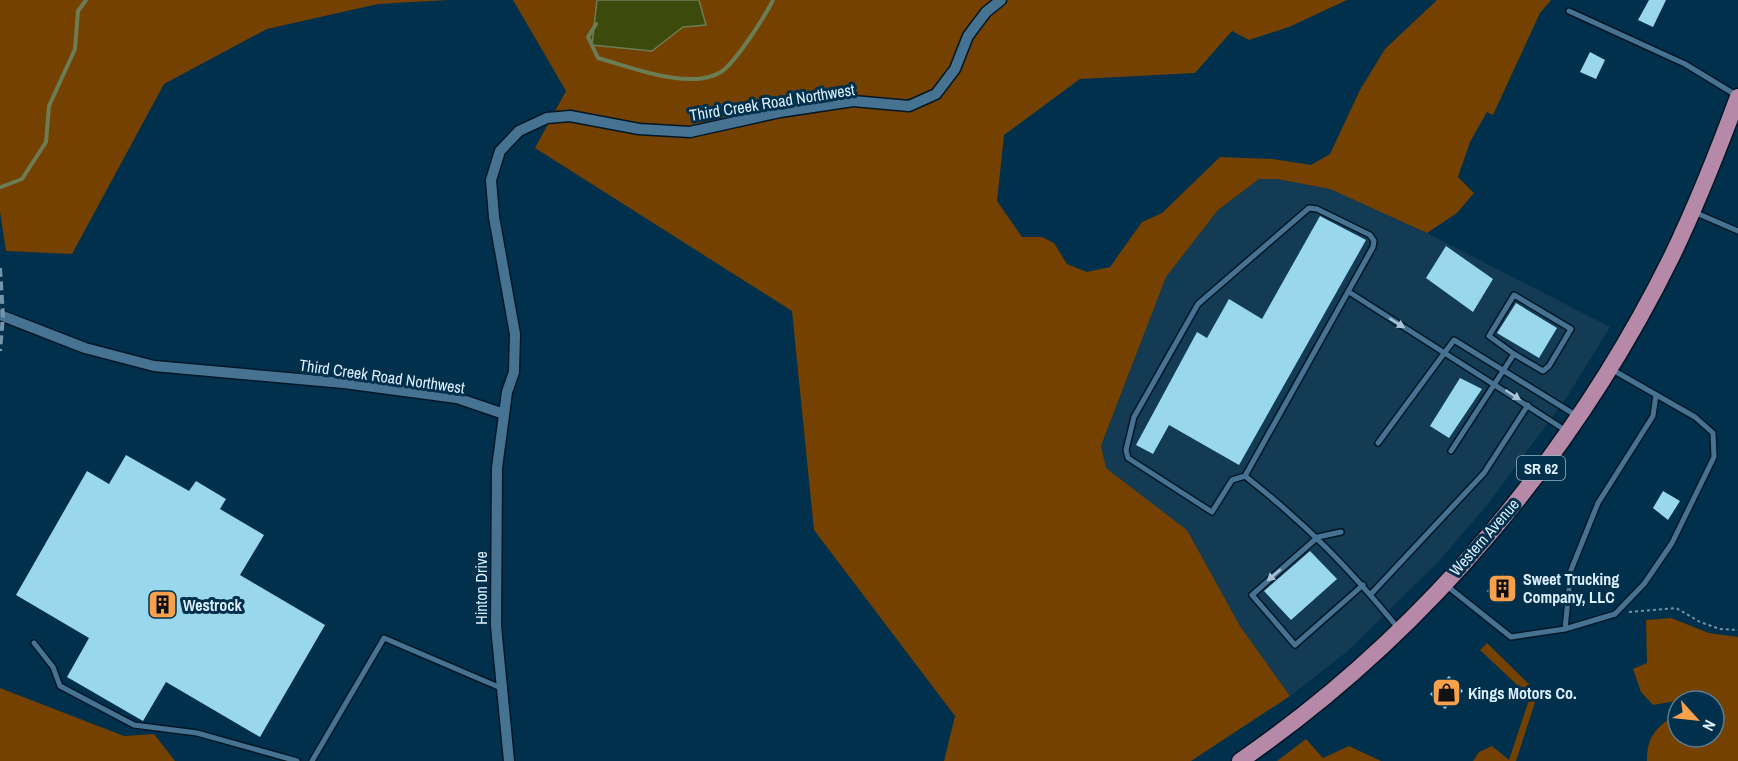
<svg xmlns="http://www.w3.org/2000/svg" width="1738" height="761" viewBox="0 0 1738 761" font-family="'Archivo Narrow',sans-serif">
<style>
.built{fill:#133b54}
.green{fill:#754100;fill-rule:evenodd}
.water{fill:#3c4a0c;stroke:#6c7c54;stroke-width:1.5}
.lines{fill:none;stroke-linecap:round;stroke-linejoin:round}
.stream{stroke:#6c7c54;stroke-width:4}
.building{fill:#98d7ec}
.lane-casing{stroke:#021726;stroke-width:8}
.street-casing{stroke:#021726;stroke-width:13}
.primary-casing{stroke:#021726;stroke-width:19}
.path{stroke:#6f90a5;stroke-width:2;stroke-dasharray:3 3;stroke-linecap:butt}
.lane{stroke:#477393;stroke-width:5}
.street{stroke:#477393;stroke-width:10}
.primary{stroke:#b589a7;stroke-width:16}
.rail{stroke:#7394a9;stroke-width:4;stroke-dasharray:9 4.5;stroke-linecap:butt}
.oneway{fill:#a8c4d8}
.labels{text-anchor:middle;dominant-baseline:central;stroke-width:6;stroke-linejoin:round;paint-order:stroke}
.shield{fill:#00304c;stroke:#9ab6c8;stroke-width:1.5}
.shield-label{font-size:15px;font-weight:bold;fill:#dceffd}
.street-label{font-size:16px;fill:#dceffd;stroke:#00304c}
.poi-label{font-size:16px;font-weight:bold;fill:#dceffd;stroke:#00304c;text-anchor:start}
</style>
<rect width="100%" height="100%" fill="#00304c"/>
<path class="built" d="M1259,179H1277L1330,189L1427,233L1610,327L1567,397L1488,504L1440,560L1348,651L1290,696L1240,626L1187,530L1106,468L1101,447L1166,277L1218,210Z"/>
<path class="green" d="M0,0H449L378,4L267,29L164,84L72,254L6,251L0,212Z
M513,0H1347L1289,27L1249,40L1232,31L1195,73L1080,79L1004,135L997,201L1022,237H1042L1054,243L1067,264L1087,272L1110,267L1142,222L1162,213L1220,157L1273,159L1311,165L1330,154L1360,90L1385,49L1437,0H1551L1540,13L1493,115L1487,112L1470,142L1458,177L1474,193L1457,213L1427,233L1330,189L1277,179H1259L1218,210L1166,277L1101,446L1106,468L1187,530L1240,626L1290,696L1191,761H944L955,716L814,530L792,311L535,148L566,91Z
M1671,618L1709,633L1738,637V761H1647C1647,736 1656,727 1677,714L1676,701L1653,705L1641,692L1633,669L1647,663L1646,620ZM1678,701H1714V737H1678Z
M1487,643L1538,693L1516,761H1473L1479,752L1492,746L1509,760L1530,697L1480,650Z
M0,688L124,736L154,734L175,761H0Z
M1306,739L1323,758L1349,746L1381,761H1277Z"/>
<path class="water" d="M597,0H699L706,25L683,27L652,51L592,45Z"/>
<g class="lines">
<path class="stream" d="M596,24L588,37L598,58C631,67 690,91 721,72C736,62 765,16 773,0
M1,187L22,179L46,142L49,106L75,49L78,11L86,0"/>
</g>
<path class="building" d="M1649,0H1666L1653,27L1638,20Z
M1590,52L1605,60L1596,79L1580,72Z
M1320,216L1366,240L1239,465L1169,425L1153,454L1136,445L1197,332L1207,338L1229,299L1262,319Z
M1446,246L1493,279L1473,312L1426,278Z
M1516,303L1557,328L1539,358L1497,333Z
M1460,378L1482,389L1449,438L1430,426Z
M126,455L189,491L196,481L226,499L220,509L264,535L240,575L325,625L260,737L166,682L143,721L67,677L89,638L16,595L87,471L109,484Z
M1663,491L1680,501L1668,520L1653,508Z
M1310,551L1337,579L1291,620L1264,591Z
M1503,574L1517,586L1501,603L1487,591Z
M1449,676L1463,691L1445,709L1430,694Z"/>
<g class="lines">
<defs>
<path id="lane" d="M1569,11L1685,64L1736,95
M1694,212L1738,231
M1349,292L1565,430
M1378,443L1454,340L1577,416
M1451,451L1514,354L1543,371L1549,366L1571,329L1514,295L1489,336L1514,354
M1245,476L1232,480L1212,512L1128,458L1126,450L1134,417L1198,304L1309,208L1317,209L1370,235L1374,241L1373,247L1245,476C1307,525 1348,567 1398,628
M1341,532L1318,537L1252,595L1295,645L1363,585
M1447,586L1511,637L1565,629L1615,614L1644,584L1672,543L1714,457L1713,433L1695,417L1611,369
M1371,594L1484,473L1528,405
M1565,629L1571,570L1598,503L1653,416L1656,395
M34,643L53,667L60,686L134,725L197,733L297,761
M312,761L384,638L501,688"/>
<path id="street" d="M0,315L85,348L154,366L344,383L457,398L504,414
M509,761L496,626L497,468L507,392L514,372L515,334L494,217L491,180L500,151L519,131L547,118L570,116L639,129L690,132L780,112L853,101L909,106L936,94L955,69L968,36L986,12L1001,0"/>
<path id="primary" d="M1240,761C1423,635 1574,455 1672,256C1697,204 1718,151 1738,97"/>
</defs>
<use href="#lane" class="lane-casing"/>
<use href="#street" class="street-casing"/>
<use href="#primary" class="primary-casing"/>
<path class="path" d="M1629,612L1676,608L1700,622L1720,629L1738,630"/>
<use href="#lane" class="lane"/>
<use href="#street" class="street"/>
<use href="#primary" class="primary"/>
<path class="rail" d="M0,268L3,316L0,351"/>
</g>
<defs><path id="oneway-solid" d="M-6-.8H1V-3.2L6.5 0L1 3.2V.8H-6Z" transform="scale(1.5)"/></defs>
<g class="oneway">
<use href="#oneway-solid" transform="translate(1397 323) rotate(32)"/>
<use href="#oneway-solid" transform="translate(1513 395) rotate(33)"/>
<use href="#oneway-solid" transform="translate(1274 575) rotate(139)"/>
</g>
<defs>
<symbol id="building-square" viewBox="-11 -11 22 22"><rect x="-9" y="-9" width="18" height="18" rx="4" fill="#f8a04b" stroke="#00304c"/><path d="M-4-6H4V6H1V3H-1V6H-4ZM-2.5-4.3h1.7v1.8h-1.7ZM.8-4.3h1.7v1.8H.8ZM-2.5-1h1.7V.8h-1.7ZM.8-1h1.7V.8H.8Z" fill="#111"/></symbol>
<symbol id="shop-square" viewBox="-11 -11 22 22"><rect x="-9" y="-9" width="18" height="18" rx="4" fill="#f8a04b" stroke="#00304c"/><path d="M-5-2.5h2.3a2.7 3.5 0 0 1 5.4 0H5L5.5 6h-11ZM-1.5-2.5h3a1.5 2.3 0 0 0-3 0Z" fill="#111"/></symbol>
</defs>
<g fill-rule="evenodd">
<use href="#building-square" x="1486" y="572" width="33" height="33"/>
<use href="#building-square" x="146" y="588" width="33" height="33"/>
<use href="#shop-square" x="1430" y="676" width="33" height="33"/>
</g>
<g class="labels">
<rect class="shield" x="1517" y="456" width="48" height="24" rx="4.5"/>
<g class="shield-label">
<text x="1541" y="468">SR 62</text>
</g>
<g class="street-label">
<text transform="translate(772 102) rotate(-9)">Third Creek Road Northwest</text>
<text transform="translate(382 376) rotate(8)">Third Creek Road Northwest</text>
<text transform="translate(1484 537) rotate(-49)">Western Avenue</text>
<text transform="translate(481 588) rotate(-90)">Hinton Drive</text>
</g>
<g class="poi-label">
<text x="1523" y="579">Sweet Trucking<tspan x="1523" dy="18">Company, LLC</tspan></text>
<text x="183" y="605">Westrock</text>
<text x="1468" y="693">Kings Motors Co.</text>
</g>
</g>
<g transform="translate(1696 719) rotate(117)"><circle r="28" fill="#00304c" stroke="#587c93" stroke-width="1.5"/>
<path d="M0-4.5L10 22L0 15L-10 22Z" fill="#f8a04b"/>
<text y="-9" font-size="16" font-weight="bold" text-anchor="middle" fill="#dceffd">N</text>
</g>
</svg>
